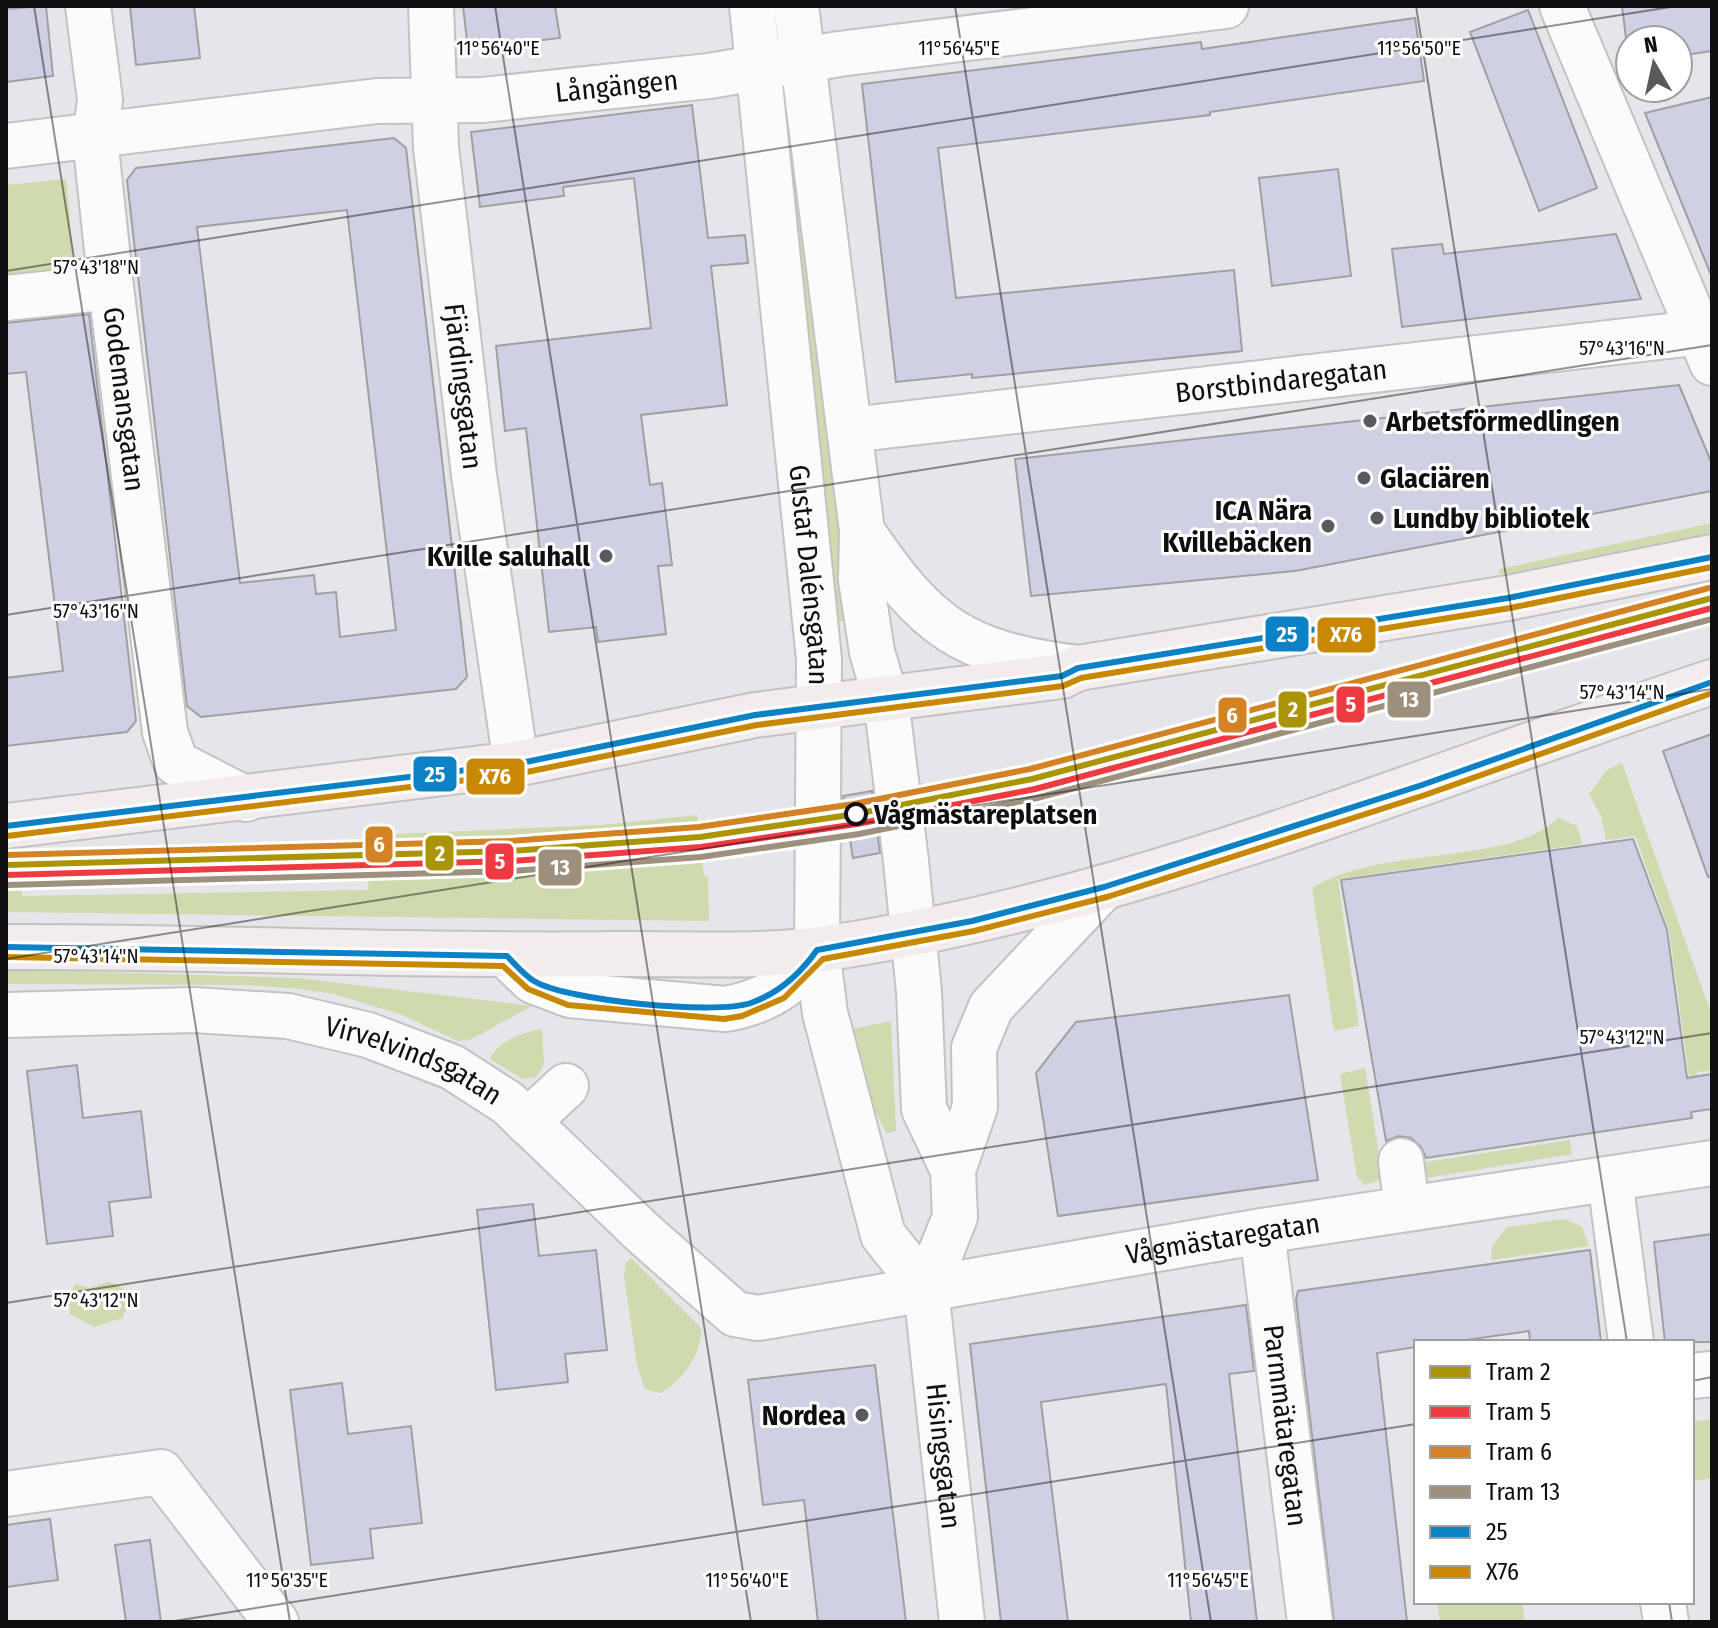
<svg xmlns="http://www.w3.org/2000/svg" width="1718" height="1628" viewBox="0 0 1718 1628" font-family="'Fira Sans Condensed',sans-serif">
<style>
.green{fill:#cfdaae}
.building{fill:#cfd0e3;stroke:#a0a0a3;stroke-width:2;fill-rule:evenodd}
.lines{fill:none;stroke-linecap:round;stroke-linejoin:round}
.minor-casing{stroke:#c3c3c6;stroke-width:48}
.major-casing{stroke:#c2c2c4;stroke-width:48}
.minor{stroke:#fbfbfc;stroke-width:44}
.major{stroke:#f3ecee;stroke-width:44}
.bus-1-casing{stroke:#fff;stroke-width:12}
.bus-2-casing{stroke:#fff;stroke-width:12}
.bus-1{stroke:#0c81c5;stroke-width:6}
.bus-2{stroke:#c98804;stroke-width:6}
.tram-1-casing{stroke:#fff;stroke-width:12}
.tram-2-casing{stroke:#fff;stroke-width:12}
.tram-3-casing{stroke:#fff;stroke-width:12}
.tram-4-casing{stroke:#fff;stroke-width:12}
.tram-1{stroke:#aa9509;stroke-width:6}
.tram-2{stroke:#ee3a41;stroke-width:6}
.tram-3{stroke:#d48324;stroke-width:6}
.tram-4{stroke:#9e907c;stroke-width:6}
.ticks{fill:none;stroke:#0f0f12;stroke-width:2;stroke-opacity:0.45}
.poi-dot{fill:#5a5a5e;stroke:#fff;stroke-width:3}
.stop-dot{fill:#fff;stroke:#0f0f12;stroke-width:4}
.labels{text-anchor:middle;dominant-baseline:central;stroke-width:6;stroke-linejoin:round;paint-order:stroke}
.street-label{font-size:28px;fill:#0f0f12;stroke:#fff}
.poi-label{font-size:28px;font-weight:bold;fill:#0f0f12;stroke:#fff;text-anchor:start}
.stop-label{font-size:28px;font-weight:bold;fill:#0f0f12;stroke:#fff;text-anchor:start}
.ticks-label{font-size:20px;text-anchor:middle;fill:#0f0f12;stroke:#fff;stroke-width:6;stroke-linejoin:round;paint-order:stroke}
.line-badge{stroke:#fff;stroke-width:3}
.badge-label{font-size:22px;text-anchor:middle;font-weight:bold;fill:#fff}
</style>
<rect width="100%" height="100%" fill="#e6e6ea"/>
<path class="green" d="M800,124L852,620L835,622L776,128Z
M66,179L75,273L6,280V185Z
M1712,523V539L1537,572L1500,574V569L1505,568Z
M1622,763L1712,1016V1070L1697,1072L1699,1097L1692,1098L1669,930L1635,836L1606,840L1601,816L1589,794L1607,770Z
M697,815L704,875L708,876L709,921L6,912V854H17L22,896L368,890L372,835L601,825Z
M1558,818L1577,826L1582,844L1338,879L1359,1026L1334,1031L1312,888C1380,845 1511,866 1558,818Z
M6,969L298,978L532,1006L472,1039L458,1041L400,1014L334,994L299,989L248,985L6,984Z
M891,1021L896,1131L886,1133L863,1085L847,1030Z
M542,1029L544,1064L536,1077L523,1079L490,1059C496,1041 524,1032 542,1029Z
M1365,1068L1383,1179L1364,1185L1357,1176L1340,1074Z
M1570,1140L1572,1154L1415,1180L1412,1164Z
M1565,1219L1582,1227L1589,1246L1491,1260L1492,1246L1507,1227Z
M631,1258L701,1328C703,1353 682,1382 660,1393L645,1389L637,1365L624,1276L626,1262Z
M107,1282C119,1283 126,1290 130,1302L122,1318L94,1327L70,1314L68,1298L75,1284L90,1288Z
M1712,1419V1478L1692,1481V1422Z
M1437,1602H1522L1525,1622H1440Z"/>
<path class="building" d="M46,6L53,76L6,82V9Z
M130,6H194L200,58L136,65Z
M463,6H555L560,38L468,49Z
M1622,6H1712V51L1678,56V40H1630L1629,62Z
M1528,10L1597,188L1539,211L1470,32Z
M1415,18L1424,81L1210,112V115L938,148L956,298L1234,270L1242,351L972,378V374L896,382L862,84L1201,42L1202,49Z
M1712,97V274L1711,275L1645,113Z
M692,105L708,238L745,235L748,263L711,266L727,405L641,415L650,485L662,483L672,565L658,566L666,634L598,642L596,627L549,632L526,428L505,431L496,346L651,328L634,178L563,187L564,196L480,207L471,132Z
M394,138L406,148L467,677L456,689L201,717L187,706L127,180L136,168ZM347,210L396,630L340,637L336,592L316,594L314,575L240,583L197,227Z
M1338,169L1351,276L1272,286L1259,178Z
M1616,234L1641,299L1402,327L1392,249L1442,244L1444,254Z
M89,314L136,721L127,732L6,746V678L63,671L26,372L6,374V323Z
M1679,385L1712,464V491L1295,571L1031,596L1015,459Z
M1712,734V876L1708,877L1663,751Z
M872,791L880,853L853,858L843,796Z
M1633,839L1667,930L1687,1078L1712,1074V1109L1691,1112L1692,1118L1426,1158L1421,1147L1411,1138L1399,1136L1386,1141L1341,880Z
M1289,995L1318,1180L1058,1216L1036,1073L1076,1022Z
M77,1065L83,1118L141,1111L151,1197L109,1202L113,1236L47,1244L27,1071Z
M533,1204L539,1256L596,1250L607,1350L565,1354L568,1382L496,1390L477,1210Z
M1712,1234V1342H1665L1654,1242Z
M1590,1250L1601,1342H1530L1529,1331L1452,1342H1416V1347L1377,1353L1407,1622H1334L1296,1299L1298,1291Z
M1246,1305L1254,1371L1229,1374L1257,1622H1191L1166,1384L1041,1402L1068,1622H1001L970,1344Z
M875,1365L906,1622H818L804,1500L763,1505L748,1380Z
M342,1383L348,1434L411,1426L422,1523L370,1529L373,1558L311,1565L290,1390Z
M50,1519L58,1580L6,1587V1525Z
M150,1540L161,1622H126L115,1545Z"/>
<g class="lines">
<defs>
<g id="minor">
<path id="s1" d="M88,6L100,100L95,138L111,287L165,732L176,763L246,799"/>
<path id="s2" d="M431,6L436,147L474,475L516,764"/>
<path id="s3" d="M752,6L819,659L817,950L825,1013L883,1235L926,1289"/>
<path d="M796,6L862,531L861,580L872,652L886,700L906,861L919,992L924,1109L953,1170L955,1217L926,1289"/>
<path d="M1562,6L1712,363"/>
<path id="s4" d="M6,146L377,101L482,100L709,76L839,54L1226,6"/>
<path d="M6,298L111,287"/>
<path id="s5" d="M850,430L1712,331"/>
<path d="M862,531C927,627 960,653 1078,668"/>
<path d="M507,956L533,981L570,995L725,1009C767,1002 794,984 817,950"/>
<path id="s6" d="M6,1015L194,1010L288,1016L368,1035L452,1067L508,1103L642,1232L735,1314L758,1318L1262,1231L1712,1163"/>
<path d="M527,1122L566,1086"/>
<path d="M1401,1161L1407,1208"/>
<path d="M953,1170L975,1107L974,1048L991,1007L1104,887"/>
<path d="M1610,1179L1631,1342"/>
<path id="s7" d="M1262,1231L1310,1622"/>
<path id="s8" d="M926,1289L962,1622"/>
<path d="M1692,1376L1712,1374"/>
<path d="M6,1494L161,1472L276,1622"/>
<path d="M1663,1602L1666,1622"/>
</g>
<path id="major" d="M6,826L516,764L755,715L1062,676L1078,668L1508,598L1712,557
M6,947C208,946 410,957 612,954C677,953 759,958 822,949C1130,904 1418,779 1712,682"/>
</defs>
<use href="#minor" class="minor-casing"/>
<use href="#major" class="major-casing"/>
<use href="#minor" class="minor"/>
<use href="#major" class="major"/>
<defs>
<path id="bus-1" d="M6,826L516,764L755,715L1062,676L1078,668L1508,598L1712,557
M6,947L507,956C515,964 524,975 534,981C567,1001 715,1015 751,1003C779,993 800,974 817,950L972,921L1104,887L1422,785L1712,682"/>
<path id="bus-2" d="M7,836L517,774L757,725L1063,686L1081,678L1510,608L1712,567
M6,957L503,966L528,989L568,1005L724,1019L742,1016L784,998L823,959L974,931L1107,897L1425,795L1712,693"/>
</defs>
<use href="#bus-1" class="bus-1-casing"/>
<use href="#bus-2" class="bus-2-casing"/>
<use href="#bus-1" class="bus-1"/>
<use href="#bus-2" class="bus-2"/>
<defs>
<path id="tram-1" d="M6,865L511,851L700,837L856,814L1032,779L1712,598"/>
<path id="tram-2" d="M6,875L512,861L701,847L857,824L1035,789L1712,608"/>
<path id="tram-3" d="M6,855L510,841L699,827L854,804L1030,769L1709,588"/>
<path id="tram-4" d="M7,885L512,871L701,857L859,834L1037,798L1712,619"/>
</defs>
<use href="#tram-1" class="tram-1-casing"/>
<use href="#tram-2" class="tram-2-casing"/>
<use href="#tram-3" class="tram-3-casing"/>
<use href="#tram-4" class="tram-4-casing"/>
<use href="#tram-1" class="tram-1"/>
<use href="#tram-2" class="tram-2"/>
<use href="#tram-3" class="tram-3"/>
<use href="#tram-4" class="tram-4"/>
</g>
<path class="ticks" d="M34,6L290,1622M495,6L751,1622M955,6L1211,1622M1416,6L1627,1342M6,271L1677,6M6,615L1712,345M6,959L1712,689M6,1303L1712,1033M1692,1381L1712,1377M1669,1602L1672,1622M168,1622L1416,1424"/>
<g class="poi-dot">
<circle cx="1370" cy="421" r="8"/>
<circle cx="1364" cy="478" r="8"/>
<circle cx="1377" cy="518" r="8"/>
<circle cx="1328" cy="526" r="8"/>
<circle cx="606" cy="556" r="8"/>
<circle cx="862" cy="1415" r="8"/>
</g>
<circle class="stop-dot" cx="856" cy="814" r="10"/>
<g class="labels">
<g class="street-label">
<text stroke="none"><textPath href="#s4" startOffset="614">Långängen</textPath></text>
<text stroke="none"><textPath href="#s5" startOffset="434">Borstbindaregatan</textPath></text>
<text stroke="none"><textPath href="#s2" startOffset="382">Fjärdingsgatan</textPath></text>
<text stroke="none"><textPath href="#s1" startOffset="396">Godemansgatan</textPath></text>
<text stroke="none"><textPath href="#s3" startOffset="572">Gustaf Dalénsgatan</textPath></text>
<text stroke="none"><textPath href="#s6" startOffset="416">Virvelvindsgatan</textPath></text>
<text stroke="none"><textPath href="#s6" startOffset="1326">Vågmästaregatan</textPath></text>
<text stroke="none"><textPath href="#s7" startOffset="196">Parmmätaregatan</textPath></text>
<text stroke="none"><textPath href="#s8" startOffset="168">Hisingsgatan</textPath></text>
</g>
<g class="poi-label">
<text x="1386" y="421">Arbetsförmedlingen</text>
<text x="1380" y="478">Glaciären</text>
<text x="1312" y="510" text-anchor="end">ICA Nära<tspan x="1312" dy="32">Kvillebäcken</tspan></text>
<text x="1393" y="518">Lundby bibliotek</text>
<text x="590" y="556" text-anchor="end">Kville saluhall</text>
<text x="846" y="1415" text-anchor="end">Nordea</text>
</g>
<g class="stop-label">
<text x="874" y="814">Vågmästareplatsen</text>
</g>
</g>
<g class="ticks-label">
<text x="498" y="55">11°56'40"E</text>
<text x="959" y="55">11°56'45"E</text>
<text x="1419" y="55">11°56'50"E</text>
<text x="96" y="274">57°43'18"N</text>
<text x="1622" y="355">57°43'16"N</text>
<text x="96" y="618">57°43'16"N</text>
<text x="1622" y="699">57°43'14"N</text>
<text x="96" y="963">57°43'14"N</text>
<text x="1622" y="1044">57°43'12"N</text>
<text x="96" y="1307">57°43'12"N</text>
<text x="287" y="1587">11°56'35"E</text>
<text x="747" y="1587">11°56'40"E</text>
<text x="1208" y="1587">11°56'45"E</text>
</g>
<g class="line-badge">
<rect x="1264" y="615" width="46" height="38" rx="8" fill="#0c81c5"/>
<rect x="1316" y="616" width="61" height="38" rx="8" fill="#c98804"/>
<rect x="1386" y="680" width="46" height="39" rx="8" fill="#9e907c"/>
<rect x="1335" y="685" width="31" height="39" rx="8" fill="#ee3a41"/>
<rect x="1277" y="690" width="31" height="39" rx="8" fill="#aa9509"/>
<rect x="1217" y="696" width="31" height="38" rx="8" fill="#d48324"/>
<rect x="412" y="755" width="46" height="38" rx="8" fill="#0c81c5"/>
<rect x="465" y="757" width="61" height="39" rx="8" fill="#c98804"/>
<rect x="364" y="825" width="30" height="39" rx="8" fill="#d48324"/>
<rect x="424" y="834" width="31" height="38" rx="8" fill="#aa9509"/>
<rect x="484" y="842" width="31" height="39" rx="8" fill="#ee3a41"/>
<rect x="537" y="848" width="46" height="39" rx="8" fill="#9e907c"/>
</g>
<g class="badge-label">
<text x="1287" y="642">25</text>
<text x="1346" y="642">X76</text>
<text x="1409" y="707">13</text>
<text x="1351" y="712">5</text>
<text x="1293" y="717">2</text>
<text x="1232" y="723">6</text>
<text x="435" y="782">25</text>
<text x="495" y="784">X76</text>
<text x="379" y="852">6</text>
<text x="440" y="861">2</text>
<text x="500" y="869">5</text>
<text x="560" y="875">13</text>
</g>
<rect width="1718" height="1628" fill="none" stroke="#0f0f12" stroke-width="16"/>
<rect x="1414" y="1340" width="280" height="264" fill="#ffffff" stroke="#9f9fa0" stroke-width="2"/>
<rect x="1430" y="1366" width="40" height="12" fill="#aa9509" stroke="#9f9fa0" stroke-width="2"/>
<text x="1486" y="1380" font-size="24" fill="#0f0f12">Tram 2</text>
<rect x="1430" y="1406" width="40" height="12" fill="#ee3a41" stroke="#9f9fa0" stroke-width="2"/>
<text x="1486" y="1420" font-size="24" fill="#0f0f12">Tram 5</text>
<rect x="1430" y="1446" width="40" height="12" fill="#d48324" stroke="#9f9fa0" stroke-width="2"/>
<text x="1486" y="1460" font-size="24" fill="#0f0f12">Tram 6</text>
<rect x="1430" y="1486" width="40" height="12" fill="#9e907c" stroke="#9f9fa0" stroke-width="2"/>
<text x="1486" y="1500" font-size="24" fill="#0f0f12">Tram 13</text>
<rect x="1430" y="1526" width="40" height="12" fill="#0c81c5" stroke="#9f9fa0" stroke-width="2"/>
<text x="1486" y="1540" font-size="24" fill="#0f0f12">25</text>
<rect x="1430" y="1566" width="40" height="12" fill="#c98804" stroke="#9f9fa0" stroke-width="2"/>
<text x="1486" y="1580" font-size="24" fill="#0f0f12">X76</text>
<g transform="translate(1654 64) rotate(351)"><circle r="38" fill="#ffffff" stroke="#9f9fa0" stroke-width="2"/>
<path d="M0-6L14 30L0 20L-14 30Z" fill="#5a5a5e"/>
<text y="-12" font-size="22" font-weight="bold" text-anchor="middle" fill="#0f0f12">N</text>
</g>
</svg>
